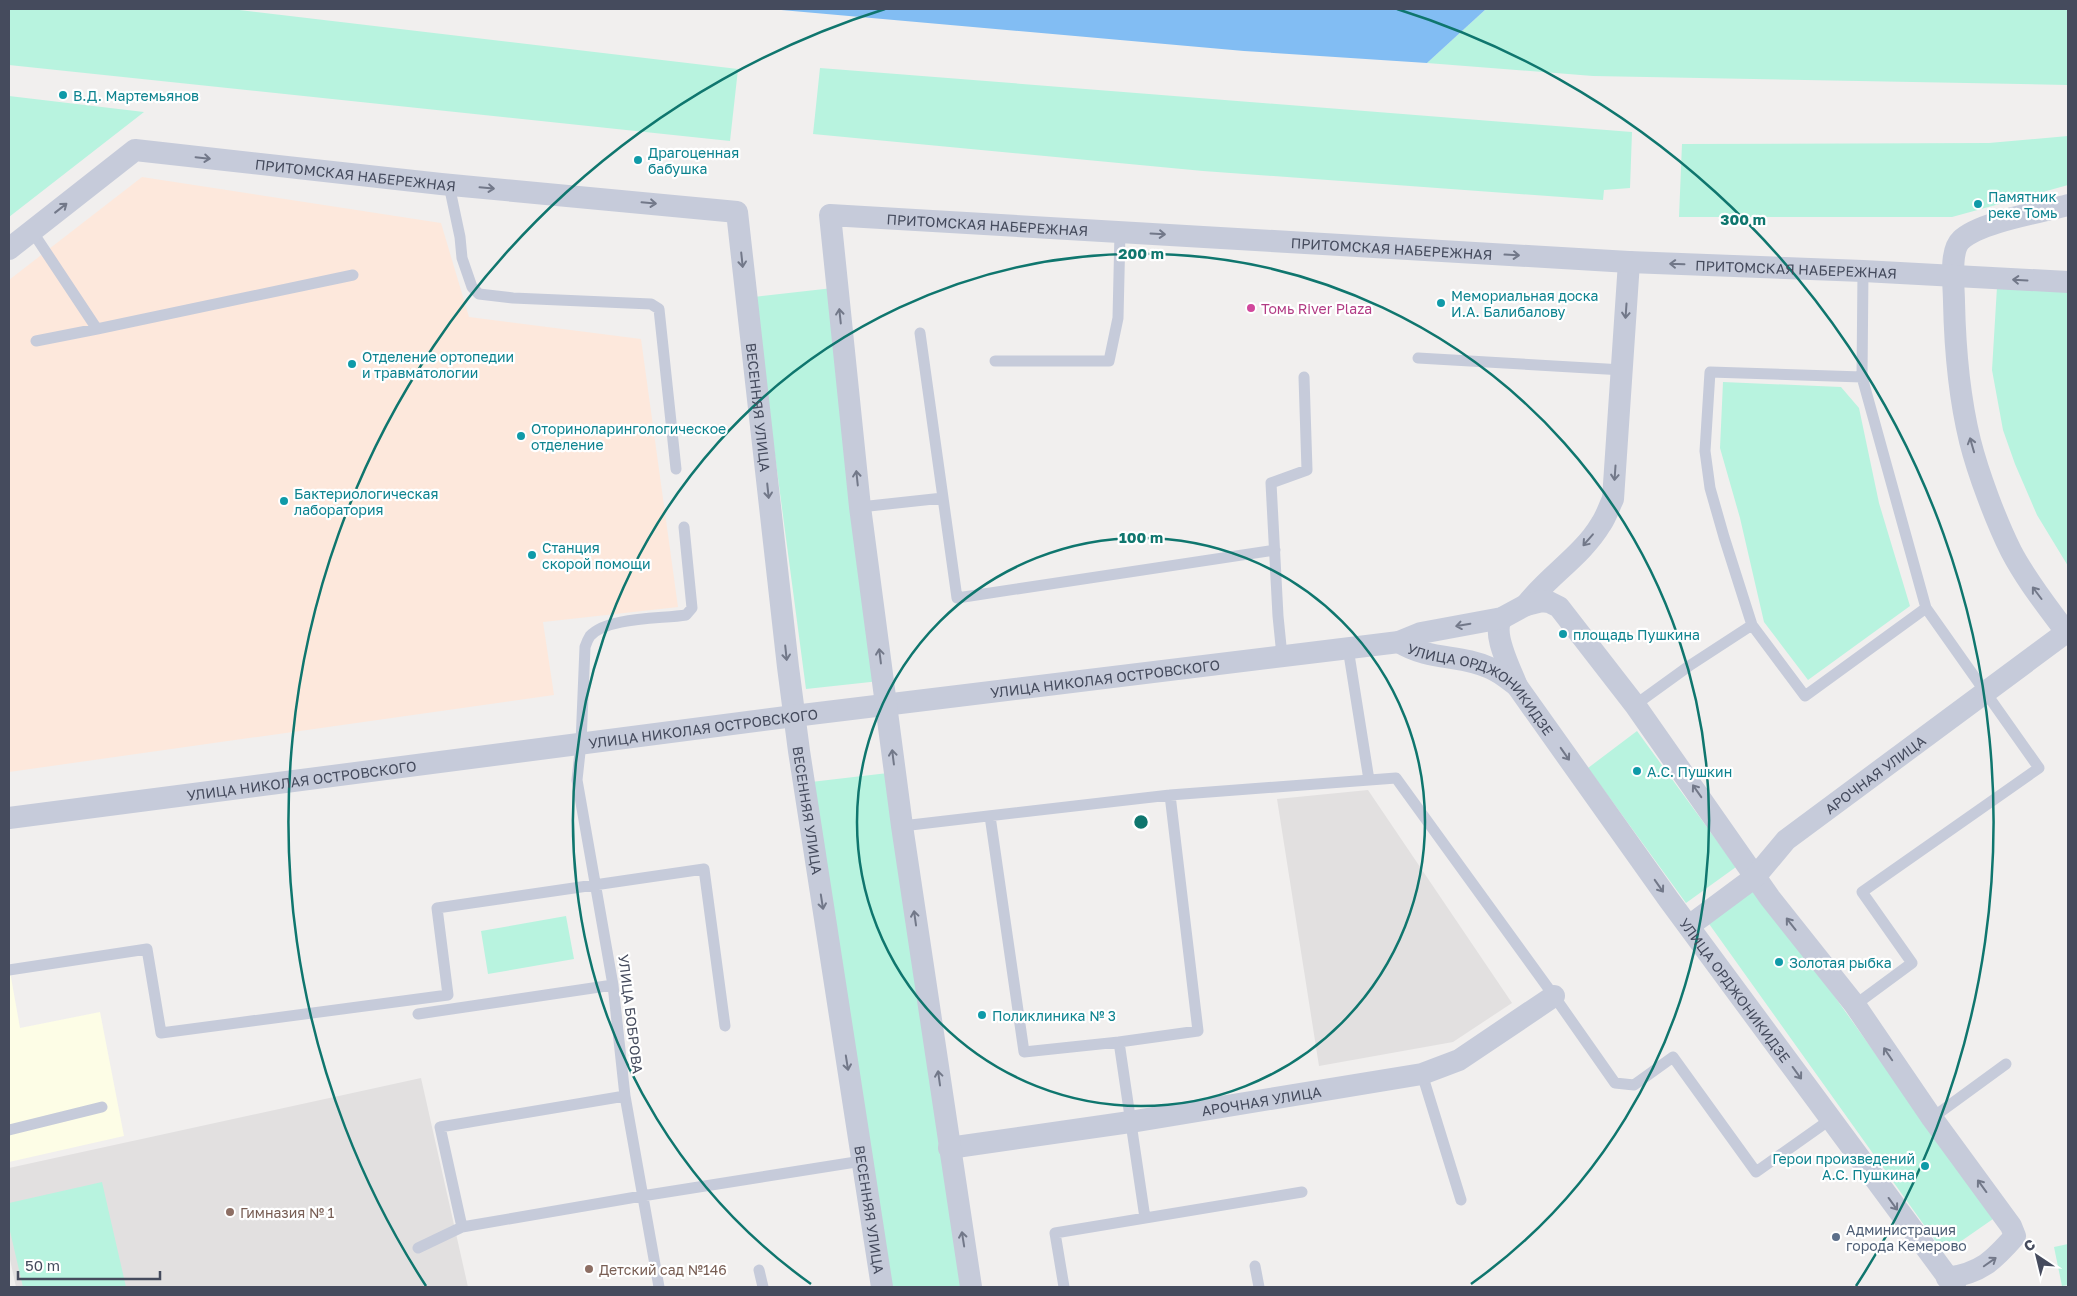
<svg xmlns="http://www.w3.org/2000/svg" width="2077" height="1296" viewBox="0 0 2077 1296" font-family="'Golos Text',sans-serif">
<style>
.commercial{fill:#fdfde6}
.education{fill:#e2e0e0}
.medical{fill:#fde8dc}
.green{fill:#b8f3df}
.water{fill:#82bdf3}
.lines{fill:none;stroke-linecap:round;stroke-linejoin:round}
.lane{stroke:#c6cbda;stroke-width:11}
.street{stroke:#c6cbda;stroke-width:22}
.oneway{stroke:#727889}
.ring{fill:none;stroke:#0f766e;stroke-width:2.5}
.culture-dot{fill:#0f9aa8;stroke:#fff;stroke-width:2}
.hotel-dot{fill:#d1479c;stroke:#fff;stroke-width:2}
.education-dot{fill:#8d6e63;stroke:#fff;stroke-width:2}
.service-dot{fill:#5c6f8a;stroke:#fff;stroke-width:2}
.labels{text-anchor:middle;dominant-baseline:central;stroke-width:4.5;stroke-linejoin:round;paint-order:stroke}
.culture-label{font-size:14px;fill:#0d838f;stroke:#fff;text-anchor:start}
.street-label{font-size:14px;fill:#454b5d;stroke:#fff}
.hotel-label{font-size:14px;fill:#b23c85;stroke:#fff;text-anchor:start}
.education-label{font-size:14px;fill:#785e54;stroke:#fff;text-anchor:start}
.service-label{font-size:14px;fill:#4e5e75;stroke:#fff;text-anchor:start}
.centre{fill:#0f766e;stroke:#fff;stroke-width:2.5}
.ring-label{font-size:15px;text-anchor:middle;font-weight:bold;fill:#0f766e;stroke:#fff;stroke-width:4.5;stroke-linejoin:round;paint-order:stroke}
</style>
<rect width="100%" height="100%" fill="#f1efee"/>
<path class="commercial" d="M9,966L20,1028L100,1012L124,1136L9,1162Z"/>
<path class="education" d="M1368,790L1512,1003L1453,1042L1319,1066L1277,799Z
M421,1078L468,1287H16L9,1255V1168Z"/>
<path class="medical" d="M142,177L441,223L469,317L641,339L678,607L543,622L554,695L9,772V280Z"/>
<path class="green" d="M9,9H231L738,69L730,141L9,65Z
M1486,9H2068V85L1593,76L1427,63Z
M820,68L1632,132L1630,188L1604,190L1603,200L1203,171L813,134Z
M9,96L144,112L9,217Z
M2068,136V185L1952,217H1679L1682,144L1989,143Z
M1997,287L2068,292V566L2037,515L2015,464L2003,430L1992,370Z
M833,288L889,680L806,689L754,297Z
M1723,382L1841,387L1859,408L1879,503L1910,606L1808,680L1764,622L1740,518L1720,448Z
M1637,731L1736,867L1686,903L1588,768Z
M888,773L963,1287H885L811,782Z
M1756,886L1993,1219L1944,1253L1707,921Z
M566,916L574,959L488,974L481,931Z
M102,1182L126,1287H23L9,1227V1203Z
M2068,1244V1285L2062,1286L2054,1247Z"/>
<path class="water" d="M770,9H1486L1427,63L1244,51Z"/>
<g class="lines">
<path class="lane" d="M449,185L460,237L462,258L472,287L479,294L513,298L651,304L659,309L676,469
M32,231L97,329L353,275
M920,333L957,598L1275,550
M36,341L97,329
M1418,358L1623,370
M995,361H1109L1118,318L1120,232
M1710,372L1862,377L1926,608L1805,696L1752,625L1724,537L1710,488L1705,451Z
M1862,377L1863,271
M860,507L943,498
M1348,648L1369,780
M1282,656L1278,616L1271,483L1307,470L1304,377
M1635,705L1689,666L1752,625
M990,816L1024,1052L1119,1042L1145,1218
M902,826L1170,795L1396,778L1554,996L1615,1083L1634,1085L1673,1057L1756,1172L1831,1119
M9,970L147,949L161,1033L448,995L437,908L704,869L725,1026
M1855,1005L1912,963L1862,892L2039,768L1926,608
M418,1014L613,985
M1119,1042L1198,1031L1170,795
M1422,1074L1461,1200
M1932,1118L2006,1064
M9,1130L102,1107
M462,1227L440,1127L625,1096
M418,1248L462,1227L642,1196L862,1161
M1255,1266L1259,1287
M759,1270L763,1287
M659,1287L625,1096L613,985L577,780L581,743L585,647C586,644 588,639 590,636C607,617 661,619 686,615L692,608L684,527
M1064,1287L1055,1233L1302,1192"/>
<g class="street">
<path id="s1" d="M9,249L135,150L441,184L737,212L788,667L799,751L882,1287"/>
<path d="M1526,605C1548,576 1582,556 1601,524C1606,517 1609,507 1613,499L1629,262"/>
<path d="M1502,618C1491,633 1510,668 1517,686"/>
<path d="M2066,632C2047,606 2026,580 2011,551C1996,521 1978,473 1970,441C1959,396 1955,348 1954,302C1954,286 1949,251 1961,240C1979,222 2042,212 2068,205"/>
<path id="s2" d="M1399,642C1430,661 1460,654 1490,668C1500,672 1508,679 1517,686L1669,900L1955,1287"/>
<path id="s3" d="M9,818L794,716L1399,642L1421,633L1502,618L1526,605L1542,601L1549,602L1559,607L1635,705L1770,898L1855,1005L1932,1118L2011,1226L2015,1236C1993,1261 1981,1273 1947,1278"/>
<path id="s4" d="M1689,926L1755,877L1786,840L2068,631"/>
<path id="s5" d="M949,1148L1130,1122L1422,1074L1459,1060L1554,996"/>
<path id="s6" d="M971,1287L902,826L860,507L830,215L1629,262L1863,271L2068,282"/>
</g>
</g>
<defs><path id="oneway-shaft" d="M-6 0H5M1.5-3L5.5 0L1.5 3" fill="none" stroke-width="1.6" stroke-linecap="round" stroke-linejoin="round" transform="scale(1.25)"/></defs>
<g class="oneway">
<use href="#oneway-shaft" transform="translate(203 158) rotate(6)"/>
<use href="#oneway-shaft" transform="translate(487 188) rotate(5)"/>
<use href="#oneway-shaft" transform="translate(649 203) rotate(5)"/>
<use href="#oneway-shaft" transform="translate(61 208) rotate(-38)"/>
<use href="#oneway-shaft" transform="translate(1158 234) rotate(3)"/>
<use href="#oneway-shaft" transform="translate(1512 255) rotate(3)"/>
<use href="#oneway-shaft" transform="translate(742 260) rotate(84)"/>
<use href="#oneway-shaft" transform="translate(1677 264) rotate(-178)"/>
<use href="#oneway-shaft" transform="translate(2020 280) rotate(-177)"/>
<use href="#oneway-shaft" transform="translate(1626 311) rotate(94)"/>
<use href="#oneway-shaft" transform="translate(840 316) rotate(-96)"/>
<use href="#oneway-shaft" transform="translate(1972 445) rotate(-106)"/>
<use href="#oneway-shaft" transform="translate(1615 473) rotate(94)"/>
<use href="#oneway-shaft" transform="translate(857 478) rotate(-96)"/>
<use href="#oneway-shaft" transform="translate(768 491) rotate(84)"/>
<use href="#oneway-shaft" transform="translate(1588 540) rotate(131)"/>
<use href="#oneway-shaft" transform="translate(2037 593) rotate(-127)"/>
<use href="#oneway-shaft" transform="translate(1463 625) rotate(170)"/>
<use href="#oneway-shaft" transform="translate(786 653) rotate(84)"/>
<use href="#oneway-shaft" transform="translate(880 656) rotate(-97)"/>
<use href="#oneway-shaft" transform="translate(1565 754) rotate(55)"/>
<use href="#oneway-shaft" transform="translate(893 757) rotate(-97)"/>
<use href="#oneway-shaft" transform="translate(1697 791) rotate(-125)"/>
<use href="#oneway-shaft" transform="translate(1659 886) rotate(55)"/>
<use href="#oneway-shaft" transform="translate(822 902) rotate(81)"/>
<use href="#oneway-shaft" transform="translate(915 918) rotate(-98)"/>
<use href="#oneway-shaft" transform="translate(1791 924) rotate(-128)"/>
<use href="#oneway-shaft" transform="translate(1888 1054) rotate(-124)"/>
<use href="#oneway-shaft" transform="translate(847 1063) rotate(81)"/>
<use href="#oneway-shaft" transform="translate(1797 1073) rotate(54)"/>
<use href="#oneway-shaft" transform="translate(939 1078) rotate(-98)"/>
<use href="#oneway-shaft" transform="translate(1982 1186) rotate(-126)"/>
<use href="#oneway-shaft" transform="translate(1893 1204) rotate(54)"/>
<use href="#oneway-shaft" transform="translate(963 1239) rotate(-99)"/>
<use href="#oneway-shaft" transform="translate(1990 1262) rotate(-35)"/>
</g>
<g class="ring">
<circle cx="1141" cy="822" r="284"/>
<path d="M811 1284A568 568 0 1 1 1471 1284"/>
<path d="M426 1286A852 852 0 0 1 885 9M1397 9A852 852 0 0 1 1856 1286"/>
</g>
<g class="culture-dot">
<circle cx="63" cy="95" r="5"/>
<circle cx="638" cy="160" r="5"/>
<circle cx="1978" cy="204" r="5"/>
<circle cx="1441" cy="303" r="5"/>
<circle cx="352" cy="364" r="5"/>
<circle cx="521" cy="436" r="5"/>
<circle cx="284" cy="501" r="5"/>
<circle cx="532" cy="555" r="5"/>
<circle cx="1563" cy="634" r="5"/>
<circle cx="1637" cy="771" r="5"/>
<circle cx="1779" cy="962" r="5"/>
<circle cx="982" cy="1015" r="5"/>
<circle cx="1925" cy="1166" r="5"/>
</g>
<circle class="hotel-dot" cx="1251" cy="308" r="5"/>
<g class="education-dot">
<circle cx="230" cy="1212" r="5"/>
<circle cx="589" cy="1269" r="5"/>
</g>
<circle class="service-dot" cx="1836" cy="1237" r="5"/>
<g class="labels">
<g class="culture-label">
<text x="73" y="95">В.Д. Мартемьянов</text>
<text x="648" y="152">Драгоценная<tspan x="648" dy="16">бабушка</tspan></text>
<text x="1988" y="196">Памятник<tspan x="1988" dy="16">реке Томь</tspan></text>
<text x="1451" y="295">Мемориальная доска<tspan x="1451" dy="16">И.А. Балибалову</tspan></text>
<text x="362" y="356">Отделение ортопедии<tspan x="362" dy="16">и травматологии</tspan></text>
<text x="531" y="428">Оториноларингологическое<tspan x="531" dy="16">отделение</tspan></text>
<text x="294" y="493">Бактериологическая<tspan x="294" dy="16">лаборатория</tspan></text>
<text x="542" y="547">Станция<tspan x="542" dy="16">скорой помощи</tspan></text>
<text x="1573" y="634">площадь Пушкина</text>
<text x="1647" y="771">А.С. Пушкин</text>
<text x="1789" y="962">Золотая рыбка</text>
<text x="992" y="1015">Поликлиника № 3</text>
<text x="1915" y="1158" text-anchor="end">Герои произведений<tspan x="1915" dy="16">А.С. Пушкина</tspan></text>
</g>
<g class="street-label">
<text stroke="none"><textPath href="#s1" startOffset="382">ПРИТОМСКАЯ НАБЕРЕЖНАЯ</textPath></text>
<text stroke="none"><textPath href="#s6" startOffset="1239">ПРИТОМСКАЯ НАБЕРЕЖНАЯ</textPath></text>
<text stroke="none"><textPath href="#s6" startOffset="1644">ПРИТОМСКАЯ НАБЕРЕЖНАЯ</textPath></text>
<text stroke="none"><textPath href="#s6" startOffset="2049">ПРИТОМСКАЯ НАБЕРЕЖНАЯ</textPath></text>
<text stroke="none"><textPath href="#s1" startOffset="962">ВЕСЕННЯЯ УЛИЦА</textPath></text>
<text stroke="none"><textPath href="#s3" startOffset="1105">УЛИЦА НИКОЛАЯ ОСТРОВСКОГО</textPath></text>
<text stroke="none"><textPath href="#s2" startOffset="98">УЛИЦА ОРДЖОНИКИДЗЕ</textPath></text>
<text stroke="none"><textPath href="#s3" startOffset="700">УЛИЦА НИКОЛАЯ ОСТРОВСКОГО</textPath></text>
<text stroke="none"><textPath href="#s4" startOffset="241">АРОЧНАЯ УЛИЦА</textPath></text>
<text stroke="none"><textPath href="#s3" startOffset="295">УЛИЦА НИКОЛАЯ ОСТРОВСКОГО</textPath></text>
<text stroke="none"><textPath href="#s1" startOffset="1368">ВЕСЕННЯЯ УЛИЦА</textPath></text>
<text stroke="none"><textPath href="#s2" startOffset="502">УЛИЦА ОРДЖОНИКИДЗЕ</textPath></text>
<text transform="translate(631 1014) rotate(83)">УЛИЦА БОБРОВА</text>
<text stroke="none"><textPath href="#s5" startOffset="316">АРОЧНАЯ УЛИЦА</textPath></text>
<text stroke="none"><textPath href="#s1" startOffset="1772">ВЕСЕННЯЯ УЛИЦА</textPath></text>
</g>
<g class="hotel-label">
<text x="1261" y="308">Томь River Plaza</text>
</g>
<g class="education-label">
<text x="240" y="1212">Гимназия № 1</text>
<text x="599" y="1269">Детский сад №146</text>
</g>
<g class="service-label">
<text x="1846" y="1229">Администрация<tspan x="1846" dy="16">города Кемерово</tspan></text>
</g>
</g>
<circle cx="1141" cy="822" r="8" class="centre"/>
<g class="ring-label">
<text x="1743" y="225">300 m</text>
<text x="1141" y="259">200 m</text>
<text x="1141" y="543">100 m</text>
</g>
<rect width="2077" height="1296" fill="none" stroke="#454b5d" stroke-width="20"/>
<g transform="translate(2037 1256) rotate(325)" stroke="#ffffff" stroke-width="4" paint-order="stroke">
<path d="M0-4L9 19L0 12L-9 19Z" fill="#454b5d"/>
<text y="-8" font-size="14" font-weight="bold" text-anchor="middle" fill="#454b5d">С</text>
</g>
<path d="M18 1271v8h142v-8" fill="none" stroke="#454b5d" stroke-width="2.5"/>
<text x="25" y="1271" font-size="15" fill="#454b5d" stroke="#ffffff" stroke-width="4" paint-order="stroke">50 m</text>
</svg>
